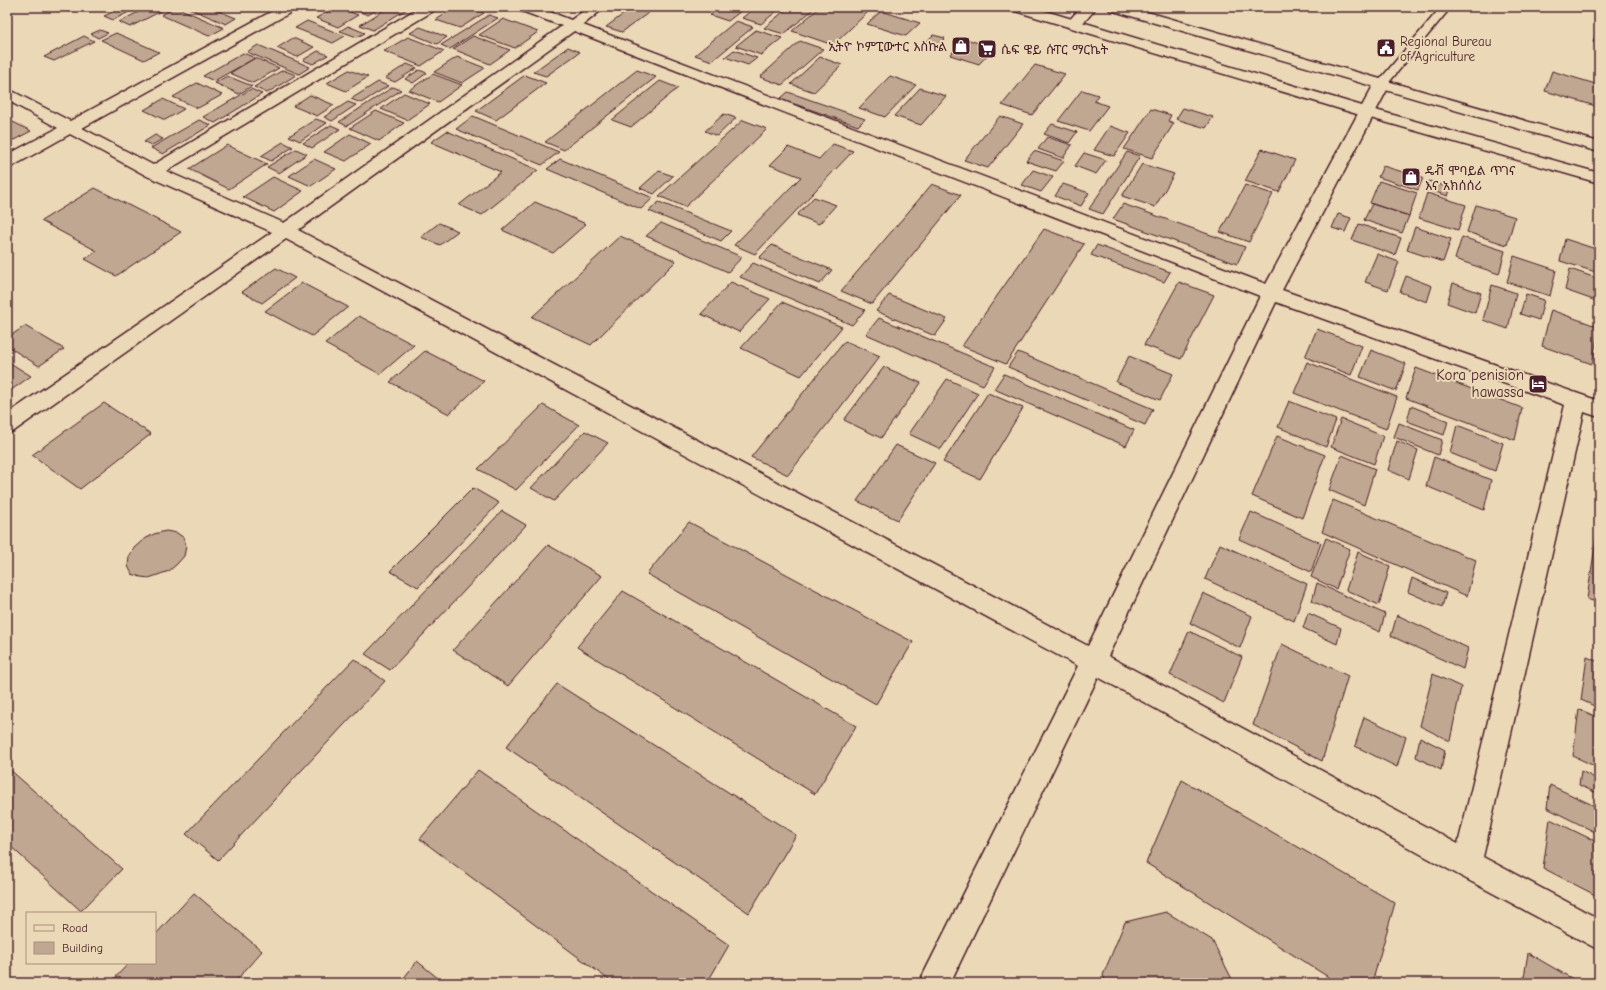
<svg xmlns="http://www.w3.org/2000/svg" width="1606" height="990" viewBox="0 0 1606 990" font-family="'Comic Neue','Noto Sans Ethiopic',sans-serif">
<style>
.building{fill:#c0a791;stroke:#4a1f2b}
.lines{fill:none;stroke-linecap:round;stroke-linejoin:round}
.service-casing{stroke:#4a1f2b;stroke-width:3}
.minor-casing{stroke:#4a1f2b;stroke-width:3}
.secondary-casing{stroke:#4a1f2b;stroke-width:3}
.service{fill:#ebd8b6;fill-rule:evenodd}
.minor{fill:#ebd8b6;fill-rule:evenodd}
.secondary{fill:#ebd8b6;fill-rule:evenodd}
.labels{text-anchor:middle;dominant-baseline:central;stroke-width:4;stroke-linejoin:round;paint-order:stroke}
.far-poi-label{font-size:13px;fill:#4a1f2b;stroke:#ebd8b6;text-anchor:start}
.poi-label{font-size:15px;fill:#4a1f2b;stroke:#ebd8b6;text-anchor:end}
</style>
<rect width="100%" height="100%" fill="#ebd8b6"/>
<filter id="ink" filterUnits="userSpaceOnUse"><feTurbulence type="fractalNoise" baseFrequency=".025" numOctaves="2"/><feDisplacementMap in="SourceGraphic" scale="8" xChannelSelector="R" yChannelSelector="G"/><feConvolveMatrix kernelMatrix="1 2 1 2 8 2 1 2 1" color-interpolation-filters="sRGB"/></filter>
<g filter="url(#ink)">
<path class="building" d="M123,7H139L113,20L104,16Z
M148,7H169L130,27L119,22Z
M176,7L224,28L209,36L161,15Z
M186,7H209L236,18L226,24Z
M337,7L358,15L338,27L316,18Z
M348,7H382L368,15Z
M389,7H410L373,30L360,25Z
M456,7H469L484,13L460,28L436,20Z
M633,7H639L651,11L622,32L606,27Z
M720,7H746L728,21L710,15Z
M756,7H770L778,10L761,24L742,18Z
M789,7H816L784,34L764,28Z
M820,7H856L869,11L833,45L792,31Z
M881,11L920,23L906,36L867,24Z
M489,15L498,18L450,49L441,45Z
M503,19L538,32L515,48L479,35Z
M307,21L345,36L333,43L295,28Z
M736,21L753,27L712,61L695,55Z
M1599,24V44L1593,42Z
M348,26L365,33L357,37L340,31Z
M420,27L447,37L437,44L410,33Z
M100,30L108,33L98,38L91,34Z
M756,30L782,38L761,55L736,46Z
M116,33L159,52L144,60L101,40Z
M933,35L945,38L935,48L924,44Z
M84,36L94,41L54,61L44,57Z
M473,36L510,50L490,64L453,49Z
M408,37L444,51L421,66L384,51Z
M293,38L314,47L297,57L277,48Z
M966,39L994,48L979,64L950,55Z
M800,41L823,49L782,85L760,77Z
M258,45L310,67L299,74L247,52Z
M568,47L580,52L546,76L533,72Z
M734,50L757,58L748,65L725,57Z
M318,51L328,55L313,64L303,60Z
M243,53L255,58L214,81L203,76Z
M457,57L485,68L462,83L434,72Z
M820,57L842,65L814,92L791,84Z
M255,58L279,68L253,83L230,73Z
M407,64L417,68L395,82L385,78Z
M1035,65L1065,74L1032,115L1002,105Z
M283,70L296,75L267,93L254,87Z
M349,70L368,77L346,91L327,83Z
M419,70L427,73L413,83L405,79Z
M637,70L656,77L564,150L545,142Z
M1552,71L1599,85V107L1545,91Z
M433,74L462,85L438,102L409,90Z
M525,75L546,83L496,120L476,111Z
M227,76L252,86L239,94L215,83Z
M890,76L916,85L885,117L859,108Z
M660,81L678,88L631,127L612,120Z
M378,82L388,86L361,103L351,99Z
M197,83L222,95L198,108L173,97Z
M393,87L401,90L347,126L339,122Z
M920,88L946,96L921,125L894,116Z
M251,89L262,94L215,123L203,117Z
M1082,90L1098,95L1094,101L1108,106L1089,131L1058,121Z
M788,92L865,119L858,126L780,99Z
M404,93L430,104L407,120L381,109Z
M310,95L334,105L317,116L293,106Z
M163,99L184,109L165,120L144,110Z
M348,102L356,105L332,121L324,117Z
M1183,108L1213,117L1206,128L1176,119Z
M1151,109L1171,115L1168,121L1174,123L1152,158L1124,149Z
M376,111L404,123L379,141L350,128Z
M724,114L736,118L717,136L705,131Z
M473,116L559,152L542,165L456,129Z
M1000,116L1023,124L988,168L964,160Z
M7,119L31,131L14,140L7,136Z
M316,119L327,123L300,141L289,136Z
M199,120L211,125L163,154L151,148Z
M743,120L767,129L685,207L659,196Z
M1052,124L1077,132L1069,143L1044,134Z
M331,125L340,129L312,148L303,143Z
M1110,126L1130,133L1114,156L1094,150Z
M447,131L538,170L482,215L459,205L501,172L431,142Z
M350,134L371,144L346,161L324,152Z
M155,135L163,139L152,145L144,142Z
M1047,137L1072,145L1063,158L1038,149Z
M283,142L293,147L271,161L261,156Z
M833,144L853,151L755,254L734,245L801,177L770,165L788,147L819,159Z
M227,145L267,164L229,189L189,169Z
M296,149L307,154L279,173L267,167Z
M1262,149L1295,160L1279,192L1245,181Z
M1034,151L1064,161L1056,171L1026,161Z
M1127,152L1140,156L1103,214L1089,209Z
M1084,153L1106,160L1096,174L1075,166Z
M314,159L336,169L311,186L289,176Z
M560,159L653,198L641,209L547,169Z
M1142,164L1174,174L1155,207L1122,196Z
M1383,166L1423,178L1418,190L1378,177Z
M1033,170L1053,177L1041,192L1022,185Z
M659,171L673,176L654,194L640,188Z
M273,177L303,191L274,212L243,197Z
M1379,181L1417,193L1409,216L1370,203Z
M1429,181L1451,188L1448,196L1426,189Z
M932,184L961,195L872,304L841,291Z
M1063,184L1089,193L1081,206L1055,196Z
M1245,185L1273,194L1249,242L1220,232Z
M95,188L181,232L116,276L85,259L97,251L41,221Z
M1427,193L1466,205L1458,230L1419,218Z
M814,197L836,205L819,224L797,215Z
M535,202L586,224L553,253L502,230Z
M659,202L731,231L721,241L649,211Z
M1123,204L1245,247L1237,264L1113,219Z
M1372,204L1409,216L1402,233L1364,220Z
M1476,205L1515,217L1507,245L1467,232Z
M1338,214L1351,218L1345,232L1332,228Z
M439,223L458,231L440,245L421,237Z
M661,223L742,257L728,272L646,236Z
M1359,224L1401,238L1395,255L1352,240Z
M1415,227L1451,239L1443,262L1407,250Z
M1044,229L1084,244L1006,364L962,346Z
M620,236L676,261L591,345L532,317Z
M1462,237L1505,251L1499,274L1455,259Z
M1565,239L1599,250V273L1560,261Z
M772,245L832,270L820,284L759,258Z
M1097,245L1170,272L1164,282L1091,255Z
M1377,254L1399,262L1388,290L1365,282Z
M1514,256L1556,270L1550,296L1507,282Z
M753,263L865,310L852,325L740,277Z
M276,268L295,278L262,303L242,292Z
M1570,269L1599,279V302L1565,290Z
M1406,276L1432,286L1427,302L1400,292Z
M731,282L770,299L739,332L701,314Z
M1179,282L1214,295L1181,359L1144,345Z
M302,283L348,307L312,336L265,311Z
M1453,283L1481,293L1475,313L1447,303Z
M1492,285L1516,293L1508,329L1483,320Z
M1526,294L1544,300L1539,320L1520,314Z
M889,295L947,319L935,336L876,311Z
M782,302L842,327L801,376L741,348Z
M1551,310L1599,327L1592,364L1542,346Z
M359,316L414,345L380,374L325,344Z
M879,318L995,367L983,385L866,334Z
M25,326L64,349L39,366L7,346V338Z
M1317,329L1362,346L1351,375L1305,357Z
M845,341L880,356L788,475L751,457Z
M1371,350L1406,364L1396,391L1360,377Z
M425,351L484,381L449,414L390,382Z
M1018,352L1153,409L1145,425L1008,367Z
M1129,356L1173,374L1160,400L1116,382Z
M7,361L31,376L7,393Z
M1307,362L1397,397L1386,429L1294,393Z
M884,367L921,383L881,438L844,420Z
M1416,368L1522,408L1515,440L1406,398Z
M1004,374L1134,430L1126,446L994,389Z
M947,379L978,393L941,449L909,434Z
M988,393L1023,408L980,479L943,462Z
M1289,401L1336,420L1326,447L1278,427Z
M104,403L151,434L80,489L32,455Z
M543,405L579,425L516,490L478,469Z
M1411,406L1448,421L1444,435L1407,421Z
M1341,419L1383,436L1374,464L1331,447Z
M1399,423L1442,440L1438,455L1394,437Z
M1457,425L1503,443L1495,471L1450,453Z
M585,431L608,443L554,501L531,488Z
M1277,436L1325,455L1302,518L1252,496Z
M1397,441L1418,450L1409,479L1388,470Z
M896,445L935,463L898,520L857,501Z
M1342,455L1375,469L1364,505L1329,490Z
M1434,457L1491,480L1484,510L1426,486Z
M473,488L499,503L418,587L390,571Z
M1333,500L1476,560L1467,596L1322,532Z
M502,511L526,525L390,670L365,654Z
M1251,512L1321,543L1311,572L1239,539Z
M689,522L913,642L876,704L647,574Z
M1598,526H1599V603L1587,599Z
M166,531L177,533L184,538L186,546L184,556L177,564L169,571L149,578L141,577L132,574L128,566L129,557L134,548L143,540L154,534Z
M1326,538L1350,549L1336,589L1311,577Z
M1220,544L1307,584L1294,621L1205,579Z
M548,545L602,576L508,686L453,650Z
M1358,552L1390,566L1379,605L1346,590Z
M1412,578L1446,593L1442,607L1408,592Z
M1317,583L1385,614L1380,632L1312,601Z
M623,591L856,726L815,794L577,647Z
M1203,593L1252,616L1240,648L1190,623Z
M1308,613L1341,628L1337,644L1303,628Z
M1397,615L1468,648L1463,669L1391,636Z
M1189,631L1242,657L1224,703L1170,675Z
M1282,644L1348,676L1322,761L1253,725Z
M1587,657L1599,662V708L1581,700Z
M354,659L385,681L218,860L186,834Z
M1433,674L1461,687L1450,741L1420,726Z
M557,684L796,835L749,913L506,747Z
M1579,709L1599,718V768L1573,756Z
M1364,717L1406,737L1397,767L1355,746Z
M1420,737L1445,750L1441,770L1416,757Z
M7,767L122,869L81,911L7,843Z
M478,770L729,945L707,983H613L420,839Z
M1581,771L1599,780V794L1579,785Z
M1182,780L1395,903L1372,983H1338L1146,863Z
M1550,785L1599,808V834L1547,808Z
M1550,819L1599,843V897L1543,868Z
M194,893L262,951L234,983H110L129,963H155V935Z
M1166,912L1212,940L1234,983H1106L1103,975L1125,922Z
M1528,953L1578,982V983H1523Z
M417,961L444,983H400Z"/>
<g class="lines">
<defs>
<path id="service" d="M1441,7H1451L1386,86H1378L1376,84L1378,82Z"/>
<path id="minor" d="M280,7H297L295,10L82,128L153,165L420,7H437L435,10L166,171L284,223L562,26L519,10L517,7H537L571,20L589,7H605L583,25L1266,284L1374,84L1377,81L1382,79L1387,81L1390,84L1282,290L1599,401V417L1584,412L1483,857L1599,919V950L1457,874L1098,677L950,983H919L1078,666L286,239L14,431L7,433V414L272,232L147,176L70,134L13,166L7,167V155L58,128L7,100V89L12,91L70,121ZM574,31L1260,296L1088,646L298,230ZM1276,302L1565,405L1458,844L1108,656Z
M1081,7H1096C1090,16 1080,30 1068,27L1066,24Z"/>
<path id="secondary" d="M1010,7H1032L1372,109L1599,173V183L1360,115L1012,10Z
M1108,7H1130L1599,142V152L1110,10Z"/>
</defs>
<use href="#service" class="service-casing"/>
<use href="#minor" class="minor-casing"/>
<use href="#secondary" class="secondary-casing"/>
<use href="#service" class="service"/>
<use href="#minor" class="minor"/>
<use href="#secondary" class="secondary"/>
</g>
</g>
<defs>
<symbol id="shop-square" viewBox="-11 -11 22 22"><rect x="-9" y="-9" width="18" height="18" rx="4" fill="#4a1f2b" stroke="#ebd8b6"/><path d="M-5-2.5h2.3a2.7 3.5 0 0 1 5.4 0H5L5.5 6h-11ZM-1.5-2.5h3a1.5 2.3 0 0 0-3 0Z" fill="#fff"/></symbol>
<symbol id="civic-square" viewBox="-11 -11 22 22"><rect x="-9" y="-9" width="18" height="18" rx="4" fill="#4a1f2b" stroke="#ebd8b6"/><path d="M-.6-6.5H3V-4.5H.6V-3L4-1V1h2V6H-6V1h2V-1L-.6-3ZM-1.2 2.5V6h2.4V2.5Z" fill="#fff"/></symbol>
<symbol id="supermarket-square" viewBox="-11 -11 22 22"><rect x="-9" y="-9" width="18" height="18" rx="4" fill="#4a1f2b" stroke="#ebd8b6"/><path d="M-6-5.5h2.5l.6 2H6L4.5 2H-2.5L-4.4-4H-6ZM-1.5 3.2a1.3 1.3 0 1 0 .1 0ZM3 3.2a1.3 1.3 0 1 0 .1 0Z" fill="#fff"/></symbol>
<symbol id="hotel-square" viewBox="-11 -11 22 22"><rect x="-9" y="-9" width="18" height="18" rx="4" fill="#4a1f2b" stroke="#ebd8b6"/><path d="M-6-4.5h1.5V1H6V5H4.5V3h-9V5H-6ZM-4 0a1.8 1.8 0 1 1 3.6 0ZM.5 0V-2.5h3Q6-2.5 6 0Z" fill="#fff"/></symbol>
</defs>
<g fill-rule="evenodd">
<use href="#shop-square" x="950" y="35" width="22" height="22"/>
<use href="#civic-square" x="1375" y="37" width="22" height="22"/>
<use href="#supermarket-square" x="976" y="38" width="22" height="22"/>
<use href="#shop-square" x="1400" y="166" width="22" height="22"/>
<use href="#hotel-square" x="1527" y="373" width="22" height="22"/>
</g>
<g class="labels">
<g class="far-poi-label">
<text x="1400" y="41">Regional Bureau<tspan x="1400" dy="15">of Agriculture</tspan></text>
<text x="947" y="46" text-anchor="end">ኢትዮ ኮምፒውተር እስኩል</text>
<text x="1001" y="49">ሴፍ ዌይ ሱፐር ማርኬት</text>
<text x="1425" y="170">ዴቭ ሞባይል ጥገና<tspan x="1425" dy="15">እና አክሰሰሪ</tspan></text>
</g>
<g class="poi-label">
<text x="1524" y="375">Kora penision<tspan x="1524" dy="17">hawassa</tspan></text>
</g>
</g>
<rect width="1606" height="990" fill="none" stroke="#ebd8b6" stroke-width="24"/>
<rect x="12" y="12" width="1582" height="966" fill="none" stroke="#4a1f2b" stroke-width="1.5" filter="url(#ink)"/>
<rect x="26" y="912" width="130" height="52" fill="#ebd8b6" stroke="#ab8e7e"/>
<rect x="34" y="925" width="20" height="6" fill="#ebd8b6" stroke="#ab8e7e"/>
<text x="62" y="932" font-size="12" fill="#4a1f2b">Road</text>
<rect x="34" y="942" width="20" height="12" fill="#c0a791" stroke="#ab8e7e"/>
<text x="62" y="952" font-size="12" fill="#4a1f2b">Building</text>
</svg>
